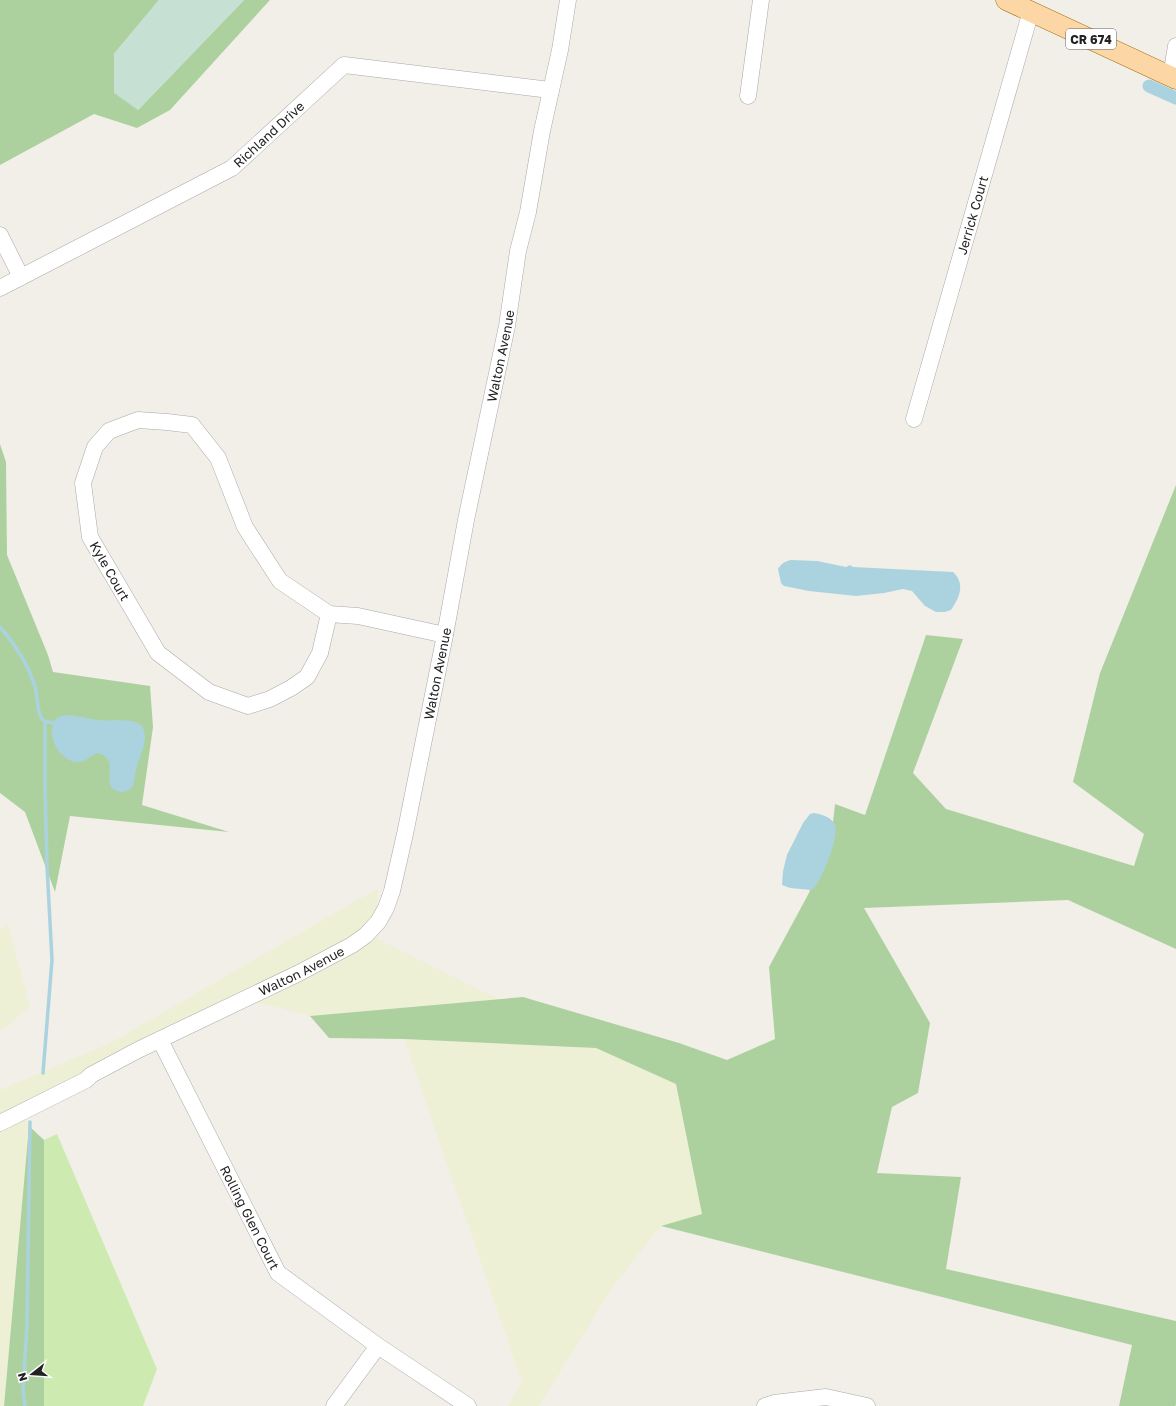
<svg xmlns="http://www.w3.org/2000/svg" width="1176" height="1406" viewBox="0 0 1176 1406" font-family="'Golos Text',sans-serif">
<style>
.farmland{fill:#eef0d5}
.grass{fill:#cdebb0}
.forest{fill:#add19e}
.wetland{fill:#c6e0d4}
.water{fill:#aad3df}
.lines{fill:none;stroke-linecap:round;stroke-linejoin:round}
.stream{stroke:#aad3df;stroke-width:3.5}
.canal{stroke:#aad3df;stroke-width:13}
.minor-casing{stroke:#a9a9a9;stroke-width:17}
.major-casing{stroke:#a06b00;stroke-width:21}
.minor{stroke:#fff;stroke-width:16}
.major{stroke:#fcd6a4;stroke-width:20}
.labels{text-anchor:middle;dominant-baseline:central;stroke-width:3;stroke-linejoin:round;paint-order:stroke}
.shield{fill:#fff;stroke:#646464;stroke-width:1}
.shield-label{font-size:12px;font-weight:bold;fill:#222}
.street-label{font-size:13px;fill:#222;stroke:#fff}
</style>
<rect width="100%" height="100%" fill="#f2efe9"/>
<path class="farmland" d="M378,888L376,938L498,999L310,1016L248,1000L23,1111L29,1126L4,1406H0V1090L112,1042Z
M8,924L30,1007L0,1032V929Z
M404,1039L596,1048L676,1084L702,1214L661,1226L614,1285L539,1406H508L522,1382Z"/>
<path class="grass" d="M57,1134L157,1369L143,1406H44V1140Z"/>
<path class="forest" d="M0,0H159L114,54L138,110L244,0H270L170,110L137,128L94,114L0,165Z
M0,444L6,462L7,555L48,655L53,672L150,686L153,727L142,805L229,832L70,816L55,892L25,812L0,793Z
M1176,485V949L1068,900L864,908L930,1023L918,1093L892,1107L877,1173L961,1177L946,1269L1176,1321V1405L1175,1406H1119L1132,1345L661,1226L702,1214L676,1084L596,1048L404,1039L329,1038L310,1016L523,997L679,1043L727,1060L775,1039L769,967L810,891L787,855L810,814L833,822L835,804L865,815L926,635L963,639L913,773L946,809L1134,866L1144,834L1073,782L1100,673Z
M29,1126L44,1140V1406H4Z"/>
<path class="wetland" d="M159,0H244L138,110L114,93V54Z"/>
<path class="water" d="M791,560L817,561L846,567L850,565L853,567L953,572C966,584 959,598 951,610L945,612H936L925,606L912,591L903,589L884,593L856,596L809,591L784,586L781,583L778,569C781,564 785,561 791,560Z
M66,715C78,716 89,719 101,720C114,722 131,717 142,726C144,730 145,734 145,738C144,750 137,762 135,775C135,778 134,783 132,787C127,794 116,793 111,787C106,774 117,757 97,753C91,755 87,761 80,762C63,763 51,744 52,730C53,727 53,723 55,720C57,717 62,716 66,715Z
M814,813C821,814 832,817 835,825C839,837 822,881 812,890L790,888L782,885L783,871L787,855L803,823L810,814Z"/>
<g class="lines">
<path class="stream" d="M0,627C14,643 28,665 35,686C38,696 36,710 42,719C46,723 52,723 57,723
M43,1073L52,960L47,866L45,787V722
M25,1406L23,1389L27,1326L30,1122"/>
<path class="canal" d="M1149,86L1176,98"/>
<defs>
<g id="minor">
<path d="M1171,76L1176,46"/>
<path d="M748,96L761,0"/>
<path d="M0,235L21,277"/>
<path id="s1" d="M0,288L232,168L344,65L550,90"/>
<path id="s2" d="M914,419L1031,11"/>
<path d="M329,614L320,653L307,677L291,688L270,699L248,706L209,692L158,653L90,537L83,483L95,447L109,431L138,420L167,422L192,425L218,458L245,527L280,581L329,614L358,616L445,635"/>
<path id="s3" d="M160,1040L278,1273L378,1346L468,1406"/>
<path id="s4" d="M0,1123L86,1080L91,1075L138,1050L299,973L352,945L366,935L378,922L386,908L392,891L405,834L445,635L466,520L507,326L518,251L528,212L542,131L560,50L568,0"/>
<path d="M334,1406L378,1346"/>
<path d="M765,1406L774,1403L826,1397L867,1406"/>
</g>
<path id="major" d="M1006,0L1176,79"/>
</defs>
<use href="#minor" class="minor-casing"/>
<use href="#major" class="major-casing"/>
<use href="#minor" class="minor"/>
<use href="#major" class="major"/>
</g>
<g class="labels">
<rect class="shield" x="1066" y="29" width="50" height="20" rx="3"/>
<g class="shield-label">
<text x="1091" y="39">CR 674</text>
</g>
<g class="street-label">
<text stroke="none"><textPath href="#s1" startOffset="311">Richland Drive</textPath></text>
<text stroke="none"><textPath href="#s2" startOffset="212">Jerrick Court</textPath></text>
<text stroke="none"><textPath href="#s4" startOffset="1010">Walton Avenue</textPath></text>
<text transform="translate(110 571) rotate(60)">Kyle Court</text>
<text stroke="none"><textPath href="#s4" startOffset="686">Walton Avenue</textPath></text>
<text stroke="none"><textPath href="#s4" startOffset="338">Walton Avenue</textPath></text>
<text stroke="none"><textPath href="#s3" startOffset="199">Rolling Glen Court</textPath></text>
</g>
</g>
<g transform="translate(32 1374) rotate(253)" stroke="#ffffff" stroke-width="3" paint-order="stroke">
<path d="M0-3L7 15L0 10L-7 15Z" fill="#222222"/>
<text y="-6" font-size="11" font-weight="bold" text-anchor="middle" fill="#222222">N</text>
</g>
</svg>
